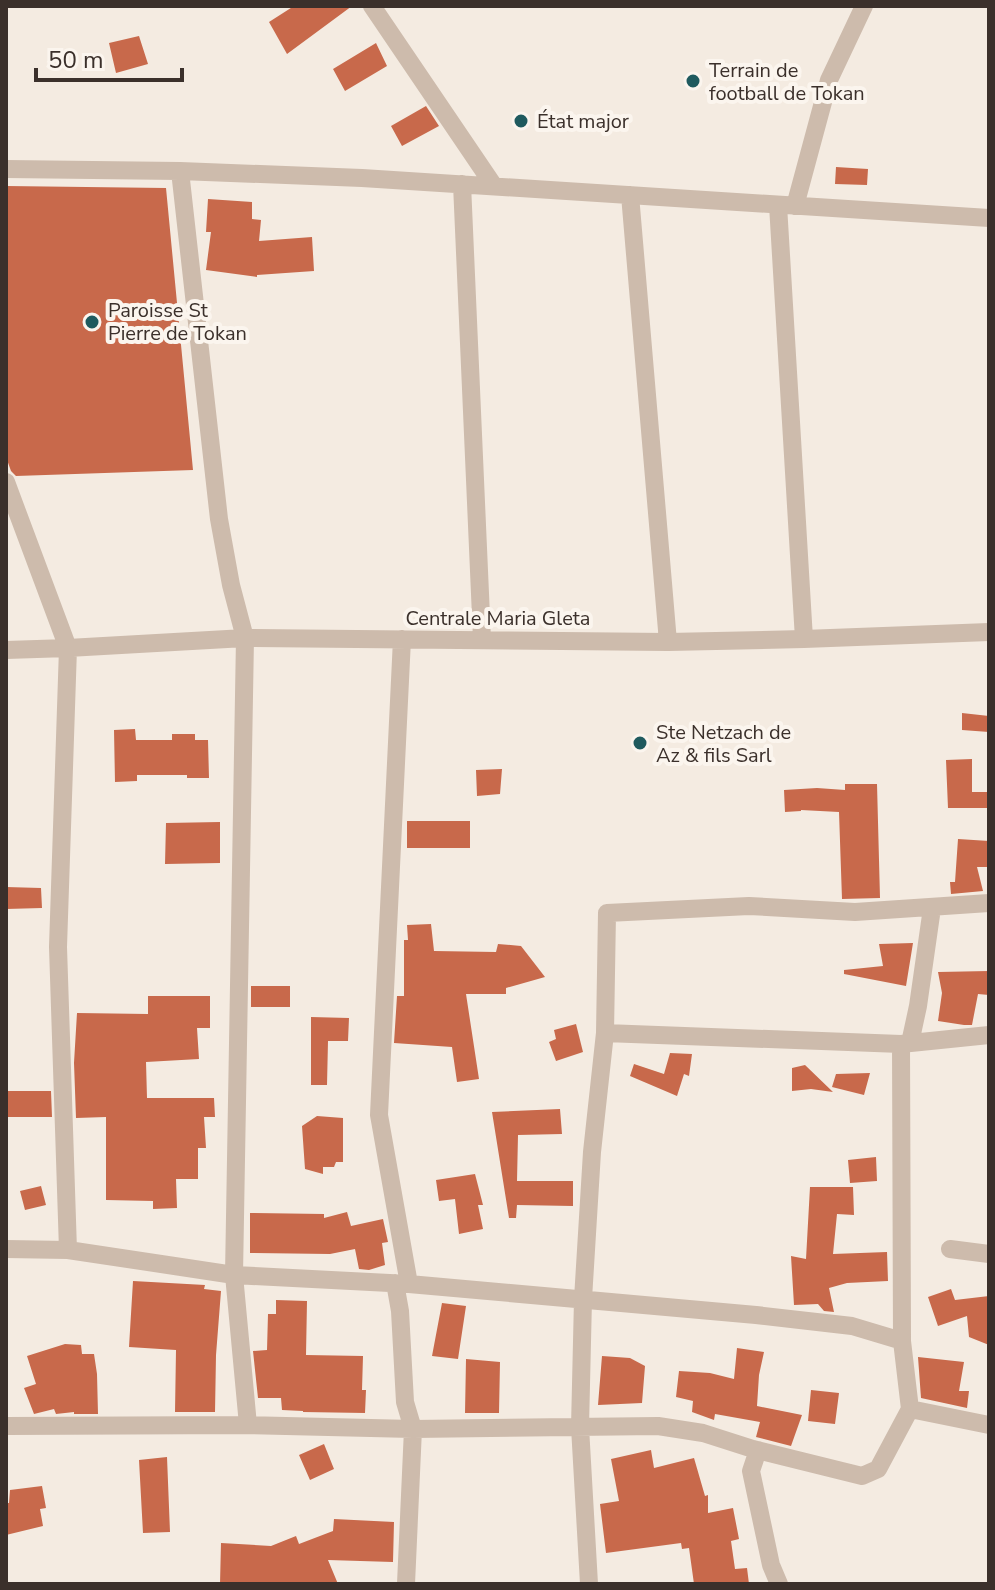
<svg xmlns="http://www.w3.org/2000/svg" width="995" height="1590" viewBox="0 0 995 1590" font-family="'Nunito Sans',sans-serif">
<style>
.building{fill:#c8694b}
.lines{fill:none;stroke-linecap:round;stroke-linejoin:round}
.minor{stroke:#cdbbac;stroke-width:18}
.poi-dot{fill:#1f5a5e;stroke:#fbf5ee;stroke-width:3}
.labels{text-anchor:middle;dominant-baseline:central;stroke-width:8;stroke-linejoin:round;paint-order:stroke}
.poi-label{font-size:20px;fill:#3b302b;stroke:#fbf5ee;text-anchor:start}
.street-label{font-size:20px;fill:#3b302b;stroke:#fbf5ee}
</style>
<rect width="100%" height="100%" fill="#f4ebe1"/>
<path class="building" d="M294,6H352L287,54L269,22Z
M139,36L148,64L116,73L109,43Z
M376,43L387,66L345,91L333,69Z
M426,106L439,126L402,146L391,126Z
M836,167L868,169L867,185L835,184Z
M6,186L166,188L193,470L16,476L11,471L6,457Z
M208,199L252,202V219L261,220L259,241L312,237L314,271L257,275V277L206,270L211,232H206Z
M962,713L989,716V732L962,730Z
M135,729L136,740H172V734H195V740H208L209,778H187V775H137V781L115,782L114,730Z
M972,759V792H989V808H948L946,760Z
M502,769L500,794L477,796L476,770Z
M845,784H877L880,898L842,899L839,812L801,810V811L785,812L784,790L817,788L845,790Z
M407,821H470V848H407Z
M220,822V863L165,864L166,823Z
M958,839L989,841V867H977L983,891L951,894L950,882H955Z
M6,887L41,888L42,908L6,909Z
M431,924L434,951L496,952L498,944L521,946L545,977L506,988V994H466L479,1079L457,1082L452,1047L394,1043L397,996H404V940H408L407,925Z
M913,943L906,986L844,974V970L883,966L879,944Z
M989,971V995L978,994L972,1025H964L938,1021L942,993L938,972Z
M251,986H290V1007H251Z
M148,996H210V1028H197L199,1059L146,1062L147,1098H214L215,1117H204L206,1148H198V1179H176L177,1208L153,1209V1201L106,1200V1117L76,1118L74,1063L77,1013L148,1014Z
M311,1017L349,1018L348,1041H328L327,1085H311Z
M576,1024L583,1052L556,1061L549,1042L556,1039L554,1030Z
M670,1053L692,1054L689,1076L684,1074L677,1096L630,1076L634,1064L664,1074Z
M805,1065L833,1092L811,1089L792,1091V1068Z
M870,1073L864,1095L832,1087L836,1074Z
M6,1091H51L52,1117H6Z
M560,1109L562,1134L518,1135L517,1181H573V1206L517,1205L516,1218H509L492,1112Z
M317,1116L343,1118V1162H336L334,1167H323V1174L305,1169L302,1126Z
M876,1157L877,1181L850,1183L848,1160Z
M475,1174L483,1205H478L483,1229L459,1234L455,1199L439,1201L436,1180Z
M41,1186L46,1205L25,1210L20,1191Z
M810,1187H853L854,1215L837,1214L833,1254L887,1252L888,1281L847,1283L829,1288L834,1312L824,1311L818,1304L794,1305L791,1256L806,1259Z
M347,1212L351,1226L383,1219L388,1242L382,1243L385,1265L369,1270L359,1269L355,1249L330,1254L250,1253V1213L324,1214V1218Z
M133,1281L205,1285L204,1289L221,1291L216,1355L215,1412H175L176,1350L129,1347Z
M951,1289L955,1300L989,1296V1345L969,1337L967,1316L938,1326L928,1297Z
M276,1300L307,1301L306,1355L363,1356L362,1390H366L365,1413L303,1412V1411L282,1410L281,1398H258L253,1351L267,1350L268,1314H276Z
M442,1303L466,1306L458,1359L432,1356Z
M65,1344L81,1345L82,1354H94L97,1374L98,1414H74V1412L56,1414L54,1409L34,1414L24,1388L36,1384L27,1356Z
M737,1348L764,1352L759,1375L757,1406L802,1415L791,1446L756,1437L760,1422L715,1414L714,1420L692,1412L693,1401L676,1397L679,1371L710,1373L734,1379Z
M602,1356L630,1358L645,1366L642,1403L598,1405Z
M918,1357L964,1362L959,1391H969L967,1408L921,1398Z
M466,1359L500,1362L499,1413H465Z
M811,1390L839,1393L835,1424L808,1421Z
M324,1444L334,1469L310,1480L299,1455Z
M651,1450L654,1468L694,1458L705,1496L708,1495V1513L733,1508L739,1539L731,1541L735,1569L747,1568L749,1584H694L689,1548L682,1549L681,1543L606,1553L600,1504L619,1501L611,1459Z
M167,1457L170,1532L143,1533L139,1460Z
M42,1486L46,1508L40,1509L43,1526L6,1535V1503H9L10,1490Z
M334,1519L394,1522L393,1562L328,1560L338,1584H220L221,1543L271,1546L296,1536L299,1544L333,1531Z"/>
<g class="lines">
<path class="minor" d="M372,6L494,186
M6,169L180,171L362,178L989,218
M180,171L219,519L231,585L245,638L234,1275L248,1425
M462,184L482,639
M630,195L668,642
M778,205L804,639
M795,206L829,80L864,6
M6,482L68,648L58,947L68,1250
M402,639L379,1115L409,1284
M6,650L68,648L245,638L668,642L804,639L989,632
M605,1033L901,1044L989,1035
M910,1043L918,1006L932,908
M6,1249L68,1250L234,1275L409,1284L756,1315L852,1326L902,1341
M950,1249L989,1254
M395,1283L400,1311L405,1402L413,1429L406,1584
M910,1409L989,1425
M6,1426L248,1425L413,1429L658,1426L703,1433L753,1449L862,1476L878,1469L910,1409L902,1341L901,1044
M758,1450L751,1471L771,1565L779,1584
M589,1584L580,1427L583,1299L592,1152L605,1033L607,913L749,906L855,912L989,903"/>
</g>
<g class="poi-dot">
<circle cx="693" cy="81" r="8"/>
<circle cx="521" cy="121" r="8"/>
<circle cx="92" cy="322" r="8"/>
<circle cx="640" cy="743" r="8"/>
</g>
<g class="labels">
<g class="poi-label">
<text x="709" y="70">Terrain de<tspan x="709" dy="23">football de Tokan</tspan></text>
<text x="537" y="121">État major</text>
<text x="108" y="310">Paroisse St<tspan x="108" dy="23">Pierre de Tokan</tspan></text>
<text x="656" y="732">Ste Netzach de<tspan x="656" dy="23">Az &amp; fils Sarl</tspan></text>
</g>
<g class="street-label">
<text x="498" y="618">Centrale Maria Gleta</text>
</g>
</g>
<rect width="995" height="1590" fill="none" stroke="#3b302b" stroke-width="16"/>
<path d="M36 68v12h146v-12" fill="none" stroke="#3b302b" stroke-width="4"/>
<text x="48" y="68" font-size="24" fill="#3b302b" stroke="#fbf5ee" stroke-width="6" paint-order="stroke">50 m</text>
</svg>
